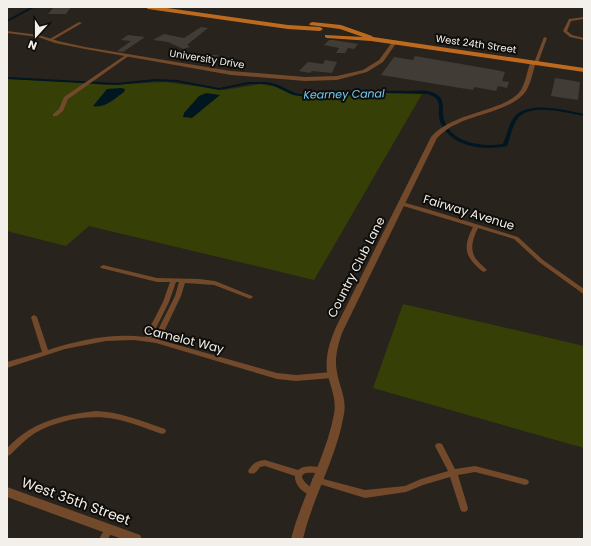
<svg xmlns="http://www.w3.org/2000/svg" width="591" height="546" viewBox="0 0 591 546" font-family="Poppins,sans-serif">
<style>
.green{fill:#364006}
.water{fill:#001722}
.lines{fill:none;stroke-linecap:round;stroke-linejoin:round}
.canal{fill:#001722;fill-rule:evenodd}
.building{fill:#423c36}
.minor{fill:#72492a;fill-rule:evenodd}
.tertiary{fill:#72492a;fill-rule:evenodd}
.primary{fill:#be6a1e;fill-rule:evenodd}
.labels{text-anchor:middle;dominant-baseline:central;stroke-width:4;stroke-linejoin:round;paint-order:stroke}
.far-street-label{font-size:10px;fill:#f3f0eb;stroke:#0f0d0a}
.far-water-label{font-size:11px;font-style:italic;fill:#70cdf4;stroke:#0f0d0a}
.street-label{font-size:12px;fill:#f3f0eb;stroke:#0f0d0a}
.near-street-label{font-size:14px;fill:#f3f0eb;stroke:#0f0d0a}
</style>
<rect width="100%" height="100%" fill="#28231c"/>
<path class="green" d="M7,79L75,82L105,85L165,82L225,90L260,84L277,87L291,94L320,97L401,92L422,94L314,280L89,226L66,246L7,231Z
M403,304L584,346V448L373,388Z"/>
<path class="water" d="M121,88L125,89L124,92C115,98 105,109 93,106L107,89Z
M206,93L220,95L192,118L183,117L184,113L199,96Z"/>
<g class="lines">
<path class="canal" d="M31,7H35L7,22V20Z
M7,77L117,83L155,79L177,80L219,88L249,82H266L276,84L295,93L306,95C340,93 373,90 407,91C416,91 426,89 434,93C448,99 440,112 445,122C453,144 484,147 503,144C507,135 509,122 516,115C531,101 566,110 584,114V116C567,113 533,103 519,117C512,124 511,137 507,146C484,151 452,147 441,124C435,111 446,99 427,94L383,93L306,97L293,95L274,86L266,84H249L219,90L177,82L155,81L117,85L7,79Z"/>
</g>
<path class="building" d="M54,7H71L66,14H48Z
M201,27L208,28L187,45L190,47L183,49L168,42L153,40L164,34L184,38Z
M128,35L145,37L123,52L117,51L131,41L121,40Z
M329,40H333L358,44L354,49L348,48L345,53H336L339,48L324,45Z
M206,55H217L222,61H202L198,56Z
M415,56L496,70L505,72L502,81L509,82L507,88L498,86L496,91L474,87L473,90L381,75L394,57L413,60Z
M325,60L337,62L332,73L312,71L310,73L299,71L308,62L323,64Z
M555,78L580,82L578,100L551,96Z"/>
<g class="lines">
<path class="minor" d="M584,17V19L571,21L567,31L572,35L584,38V40L570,37L564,32L563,31L569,19Z
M79,22L82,23L51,41L48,40Z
M544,37L547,38L538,63L535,64L534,63Z
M127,54L130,55L68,99L63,111L57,116H53V114L59,109L64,97Z
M402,202L427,209L518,237L543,260L584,289V294L582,293L539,262L514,239L478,228C473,238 469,249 476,259C479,263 483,266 487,270L484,272L482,271C464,256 463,247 473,227L400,205L399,204L400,203Z
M103,265L157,278L199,279L215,281L252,296L253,297L250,299L248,298L214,285L185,283L181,296L160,340L277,373L296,375L332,372L334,373L336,375L334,377L332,378L296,381L277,379L156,343L134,340L106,341L65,349L7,368V362L42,352L31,317L34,315L37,317L48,350C79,340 113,333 145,337L163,302L170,282H157L101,268L100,267ZM176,282H179L175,296L154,338H151L169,302Z
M96,411C120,412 142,421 165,429L166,431L165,433L162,434C147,429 131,422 115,419C89,414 58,420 35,433C26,439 18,447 10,455L7,456V448C14,441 21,435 29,430C49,418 74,413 96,411Z
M439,443L442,444L455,469L475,466L525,479L528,480L529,482L528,484L525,485L475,472L458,475L468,508L467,511L464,512L461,511L460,508L450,477L423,485L406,492L365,498L316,483L313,482L312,480L313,478L316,477L365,490L405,486L421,479L448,471L435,446L436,444Z
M265,460L298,470C304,465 315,466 323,468L324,470L323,472C317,474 312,472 306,473C294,477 313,488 315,492L314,494C305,497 294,484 295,476L265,466L260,467C257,471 255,475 249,473L248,471C253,463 256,461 265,460Z
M109,526L112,527L113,530L108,539H99L106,527Z"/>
<path class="tertiary" d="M7,31L39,35L58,41L85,47L231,71L305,77L337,76L363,70L379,60L393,41L397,42L383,62L367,72L337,80L305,81L231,75L85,49L55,43L38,37L7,33Z
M531,61L536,62C533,71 531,83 526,91C513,110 476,114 457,124C449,127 443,132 437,138L342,333C338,345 334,359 337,372C339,386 347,399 344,414C337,457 313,496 303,539H291C302,496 326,457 334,414C337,399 330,386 327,372C325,356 330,341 336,327L431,137C453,111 506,112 521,90C526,82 527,70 531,61Z
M7,487L140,535L142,539H122L7,497Z"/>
<path class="primary" d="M145,7H160L288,25L320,27L323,29L320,31L288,29L148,9Z
M312,22L341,25L372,36L373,37L584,68V72L371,41L327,38L325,37V35L363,37L340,29L310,25L309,24Z"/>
</g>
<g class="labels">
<g class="far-street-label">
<text transform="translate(476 44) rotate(8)">West 24th Street</text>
<text transform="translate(207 59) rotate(9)">University Drive</text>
</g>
<g class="far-water-label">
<text transform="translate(344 94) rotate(-1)">Kearney Canal</text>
</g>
<g class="street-label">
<text transform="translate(469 212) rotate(17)">Fairway Avenue</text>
<text transform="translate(356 267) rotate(-63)">Country Club Lane</text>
<text transform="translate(184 339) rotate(14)">Camelot Way</text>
</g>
<g class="near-street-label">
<text transform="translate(76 501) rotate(20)">West 35th Street</text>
</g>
</g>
<rect width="591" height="546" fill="none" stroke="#f3f0eb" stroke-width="16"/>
<g transform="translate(36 36) rotate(201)" stroke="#0f0d0a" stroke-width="3" paint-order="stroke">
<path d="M0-3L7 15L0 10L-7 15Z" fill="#f3f0eb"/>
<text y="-6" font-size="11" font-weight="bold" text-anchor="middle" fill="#f3f0eb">N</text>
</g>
</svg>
